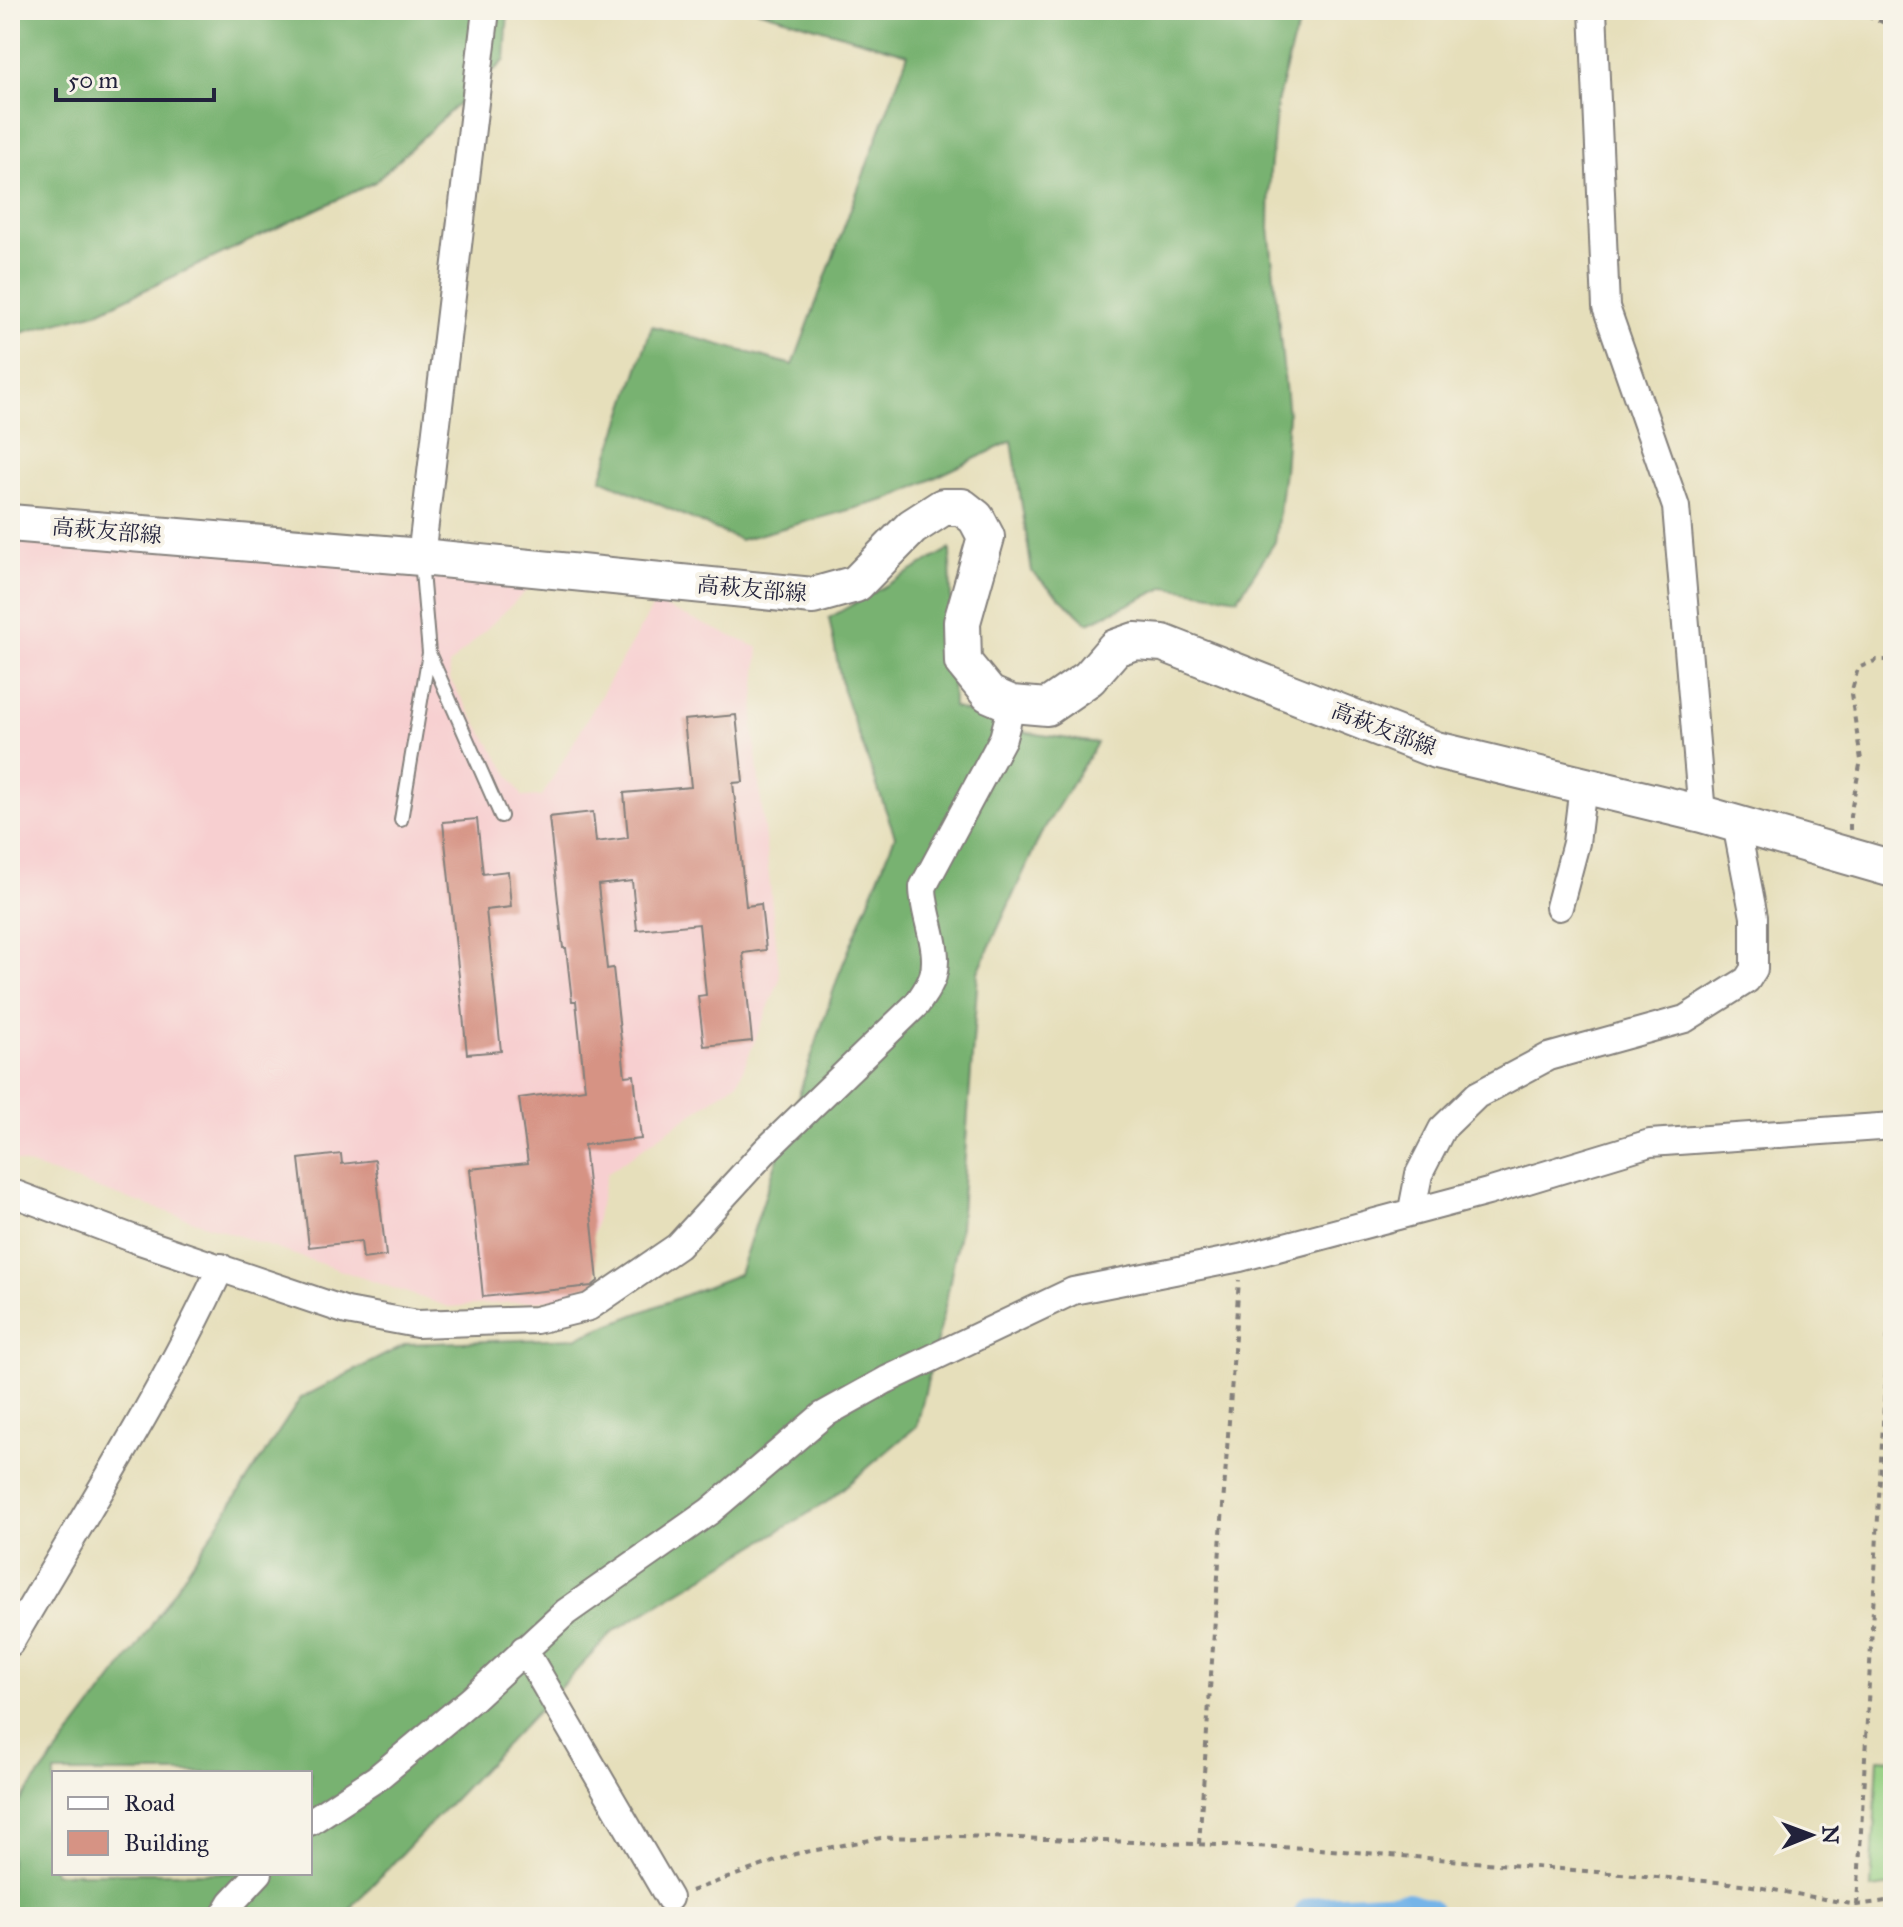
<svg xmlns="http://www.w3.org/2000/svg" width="1903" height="1927" viewBox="0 0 1903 1927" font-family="'IM FELL Great Primer','Noto Serif JP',serif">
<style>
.built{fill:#f7cfd0}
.green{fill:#96d083;stroke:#5c795f;stroke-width:2}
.forest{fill:#78b271;stroke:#4d6a56;stroke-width:2;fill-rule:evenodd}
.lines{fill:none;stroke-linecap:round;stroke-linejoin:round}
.river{stroke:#74b4e8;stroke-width:38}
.building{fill:#d69384}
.lane-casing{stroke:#84807b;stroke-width:16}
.street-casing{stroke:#84807b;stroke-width:30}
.secondary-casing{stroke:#84807b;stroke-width:40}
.path{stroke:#84807b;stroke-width:4;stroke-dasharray:6 6;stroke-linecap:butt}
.lane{stroke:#fff;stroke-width:12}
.street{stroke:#fff;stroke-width:26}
.secondary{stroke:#fff;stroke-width:36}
.labels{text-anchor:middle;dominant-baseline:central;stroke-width:8;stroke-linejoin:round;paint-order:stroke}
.street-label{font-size:22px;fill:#22223b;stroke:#f7f3e8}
</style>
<rect width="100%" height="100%" fill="#f7f3e8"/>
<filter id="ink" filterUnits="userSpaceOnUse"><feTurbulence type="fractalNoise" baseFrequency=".0125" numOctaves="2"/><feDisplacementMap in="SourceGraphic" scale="16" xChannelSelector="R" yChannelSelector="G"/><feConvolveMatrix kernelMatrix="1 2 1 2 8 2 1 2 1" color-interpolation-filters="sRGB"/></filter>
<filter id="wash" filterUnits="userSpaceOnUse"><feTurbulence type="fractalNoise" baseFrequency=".006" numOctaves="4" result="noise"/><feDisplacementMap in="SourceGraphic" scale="32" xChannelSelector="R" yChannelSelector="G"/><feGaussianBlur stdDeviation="1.8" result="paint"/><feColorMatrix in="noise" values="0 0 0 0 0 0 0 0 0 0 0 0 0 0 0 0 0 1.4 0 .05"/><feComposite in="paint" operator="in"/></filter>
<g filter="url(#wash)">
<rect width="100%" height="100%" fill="#e6dfbb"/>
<path class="built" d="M10,531L552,566L449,665L450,680L523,797L542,796L655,603L759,648L753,725L780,979L738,1082L607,1173L579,1298L449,1307L10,1159Z"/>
<path class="green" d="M1878,1759L1893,1760V1886L1871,1889Z"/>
<path class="forest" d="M10,10H508L505,60L375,182L100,311L10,336Z
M757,10H1306L1293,41L1277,103L1270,172L1269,227L1288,415L1284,471L1275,542L1238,598L1166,587L1088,623L1032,572L1012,441L892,498L740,540L601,479L652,326L793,365L908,54Z
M950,549L953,707L1029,733L1097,743L1041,834L978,972L960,1227L946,1302L917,1426L827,1502L614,1631L355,1903L347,1917H10V1815L139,1644L301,1398L406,1344L575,1338L739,1274L839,974L895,836L843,691L829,618ZM54,1773H310V1873H54Z"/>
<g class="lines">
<path class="river" d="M1312,1917L1319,1915L1408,1911L1426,1917"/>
</g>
<g id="blocks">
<path class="building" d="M736,715L743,782L733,783L746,906L761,904L766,950L743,953L752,1041L704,1046L698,996L706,995L699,924L637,930L632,881L598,885L607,969L613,968L625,1076L634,1075L641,1139L584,1145L598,1281L592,1286L483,1297L470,1169L528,1163L519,1098L585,1089L576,1001H572L566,948H563L549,817L593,812L596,842L628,838L624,793L691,787L684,720Z
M477,819L483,874L508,871L511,907L486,910L501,1051L467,1054L443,822Z
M341,1154L342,1164L375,1160L386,1256L363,1259L361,1241L309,1247L299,1159Z"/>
</g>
</g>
<g filter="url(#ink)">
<use href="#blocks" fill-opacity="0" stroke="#84807b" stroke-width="2"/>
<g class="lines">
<defs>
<path id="lane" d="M421,560L429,653L501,816
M401,820L429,653"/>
<path id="street" d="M1593,10L1606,307L1676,507L1702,814
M421,557L486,10
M1559,907L1576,843L1583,786
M10,1192L137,1240L347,1311L417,1324L536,1320L589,1307L678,1246L766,1150L917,1004C923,995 930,986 933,976C941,948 923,916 923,887L1003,738L1012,704
M1412,1210L1419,1174L1442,1129L1477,1095L1548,1057L1685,1019L1747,980L1754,969V917L1736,824
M10,1643C82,1519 161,1397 221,1267
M524,1649L669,1898
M310,1822L377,1778L472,1699L566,1612L710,1511L823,1415L886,1380L1073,1291L1240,1258L1488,1192L1650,1143L1893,1126
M223,1917L232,1902L259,1873"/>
<path id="secondary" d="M10,523L421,557L813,596L856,584L912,527L943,507H962L976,518L986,537L962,622L963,662L989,694L1012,704L1047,707L1089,678L1115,648L1135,641L1163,643L1436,750L1702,814L1893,869"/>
</defs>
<use href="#lane" class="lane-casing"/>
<use href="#street" class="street-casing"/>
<use href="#secondary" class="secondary-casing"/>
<path class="path" d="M1856,10L1893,27
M1850,830V816L1861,760L1851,694L1858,668L1877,660H1893
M1199,1844L1239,1280
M691,1891L795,1854L881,1838L960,1836L1306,1848L1741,1884L1857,1905L1893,1900
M1857,1905L1893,1239"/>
<use href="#lane" class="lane"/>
<use href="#street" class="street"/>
<use href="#secondary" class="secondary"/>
</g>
</g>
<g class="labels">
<g class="street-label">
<text transform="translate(107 531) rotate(5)">高萩友部線</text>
<text transform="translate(752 589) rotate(5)">高萩友部線</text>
<text transform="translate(1384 729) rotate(21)">高萩友部線</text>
</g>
</g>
<rect width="1903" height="1927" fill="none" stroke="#f7f3e8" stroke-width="40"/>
<rect x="52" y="1771" width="260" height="104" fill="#f7f3e8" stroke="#a29fa3" stroke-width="2"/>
<rect x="68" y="1797" width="40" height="12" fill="#ffffff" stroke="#a29fa3" stroke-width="2"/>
<text x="124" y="1811" font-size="24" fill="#22223b">Road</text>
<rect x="68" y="1831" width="40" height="24" fill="#d69384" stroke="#a29fa3" stroke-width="2"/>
<text x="124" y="1851" font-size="24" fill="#22223b">Building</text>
<g transform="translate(1811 1835) rotate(89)" stroke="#f7f3e8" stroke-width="6" paint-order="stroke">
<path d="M0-6L14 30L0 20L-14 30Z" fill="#22223b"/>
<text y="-12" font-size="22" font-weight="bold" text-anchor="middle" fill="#22223b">N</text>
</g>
<path d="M56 88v12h158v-12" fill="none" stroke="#22223b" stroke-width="4"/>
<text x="68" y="88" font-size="24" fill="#22223b" stroke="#f7f3e8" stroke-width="6" paint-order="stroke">50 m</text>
</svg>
